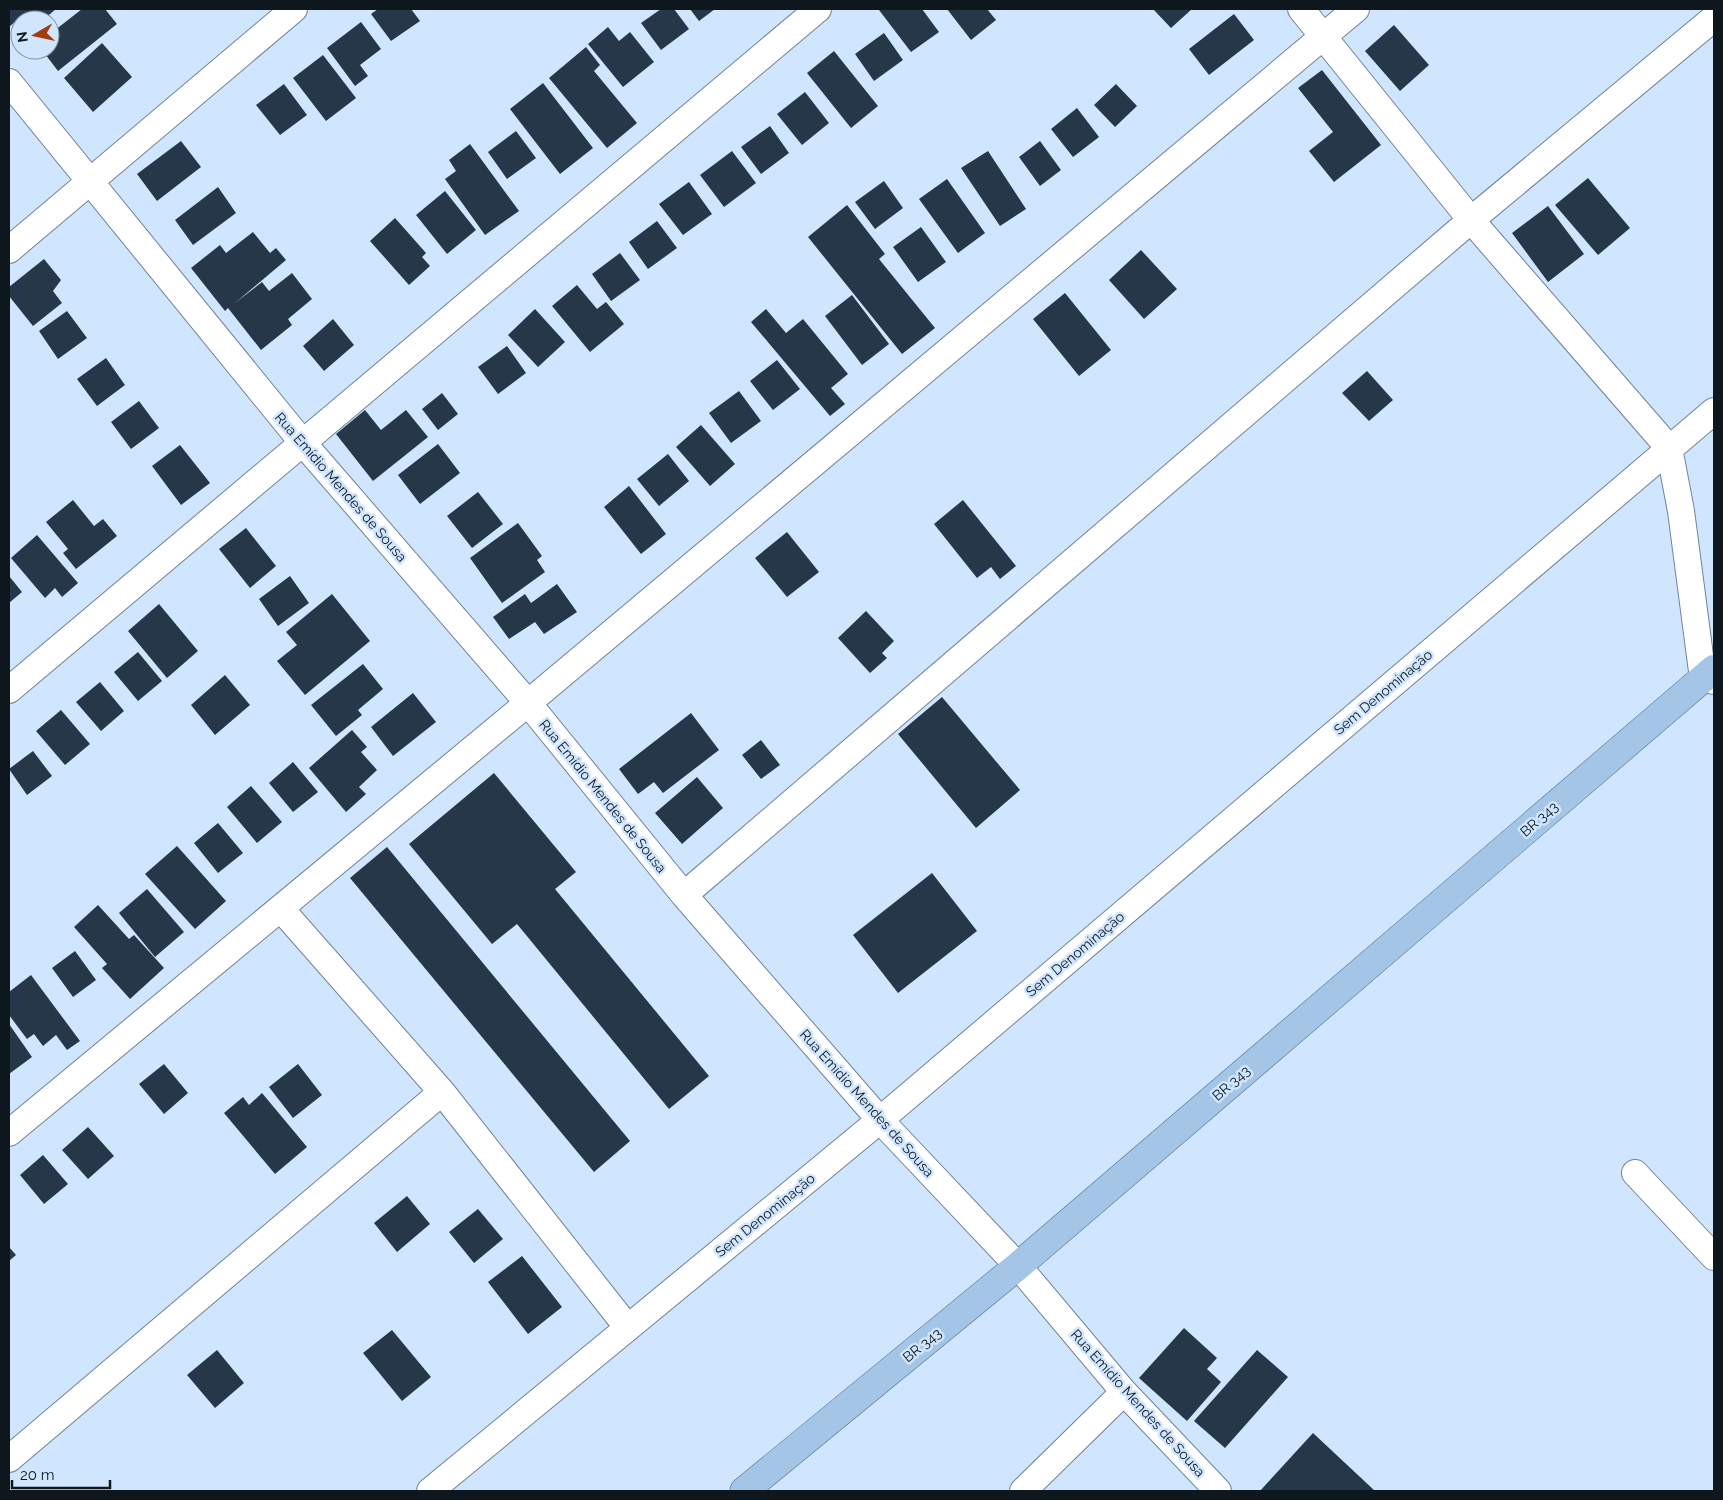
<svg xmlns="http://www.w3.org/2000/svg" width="1723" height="1500" viewBox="0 0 1723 1500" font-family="Raleway,sans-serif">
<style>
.building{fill:#26374a}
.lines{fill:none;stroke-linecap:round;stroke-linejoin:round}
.street-casing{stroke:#6e8298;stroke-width:28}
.primary-casing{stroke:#496e96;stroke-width:29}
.street{stroke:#fff;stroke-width:26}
.primary{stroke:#a5c5e6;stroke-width:28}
.labels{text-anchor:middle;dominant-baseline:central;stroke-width:5;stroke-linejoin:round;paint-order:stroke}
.street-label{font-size:14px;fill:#0e161e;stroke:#d0e6fe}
</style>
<rect width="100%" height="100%" fill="#d0e6fe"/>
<path class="building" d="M9,9H56L43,20H31L25,13L9,27Z
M82,9H105L117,24L58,71L42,50H50V34Z
M378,9H411L420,21L391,41L371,14Z
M661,9H674L689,29L661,50L641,23Z
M690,9H715L699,21Z
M880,9H922L939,32L911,52L879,10Z
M947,9H987L996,20L971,40Z
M1153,9H1192L1171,28Z
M1234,14L1254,40L1209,75L1189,49Z
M361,22L381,49L360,65L368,76L355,86L327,48Z
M1394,25L1429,65L1400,91L1365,51Z
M608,27L619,41L630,32L654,62L623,87L588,44Z
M884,33L903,60L874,81L855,54Z
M102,43L132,77L93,112L64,78Z
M586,47L600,65L594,71L637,123L607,148L549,78Z
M834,51L878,106L851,128L807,73Z
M323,55L356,98L326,121L293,78Z
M1322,70L1381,145L1334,182L1309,151L1333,132L1298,88Z
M543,83L593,148L560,174L510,109Z
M284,84L307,115L280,135L256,105Z
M1116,84L1137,106L1115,127L1094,105Z
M805,92L829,123L802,145L777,114Z
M1077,108L1099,137L1073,157L1051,129Z
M770,126L789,153L761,174L741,147Z
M516,131L536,158L507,179L488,152Z
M181,141L201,167L157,201L137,174Z
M1040,141L1061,170L1040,186L1019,157Z
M470,144L519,211L485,235L445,179L456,171L449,160Z
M732,151L756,183L724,207L700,175Z
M988,151L1026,209L1000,226L961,168Z
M1588,178L1630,228L1598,255L1555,205Z
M947,179L985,233L958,253L919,199Z
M884,181L903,208L875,229L855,202Z
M689,182L712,214L683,235L659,204Z
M218,187L236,213L193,245L175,220Z
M445,191L476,230L447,254L416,215Z
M847,205L885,254L879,259L935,328L902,354L808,237Z
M1548,206L1584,254L1548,282L1512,233Z
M395,218L426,253L422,257L430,266L409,285L370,241Z
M657,221L677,248L648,269L629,242Z
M921,227L946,262L918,282L893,247Z
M253,232L270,253L276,248L286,260L235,303L262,282L269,291L292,273L312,299L288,319L292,325L261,350L228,308L225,311L191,268L220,245L226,253Z
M1141,250L1177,289L1144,319L1109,280Z
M620,253L640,280L611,301L592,274Z
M44,259L61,280L53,291L62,303L33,326L9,296V287Z
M577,285L597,309L606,302L624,324L590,352L552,306Z
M1065,293L1111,350L1079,376L1033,319Z
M852,295L889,344L862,365L825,316Z
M535,309L565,342L538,367L508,335Z
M766,309L786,333L803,319L848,374L831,388L845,404L830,416L751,322Z
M67,311L87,338L58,359L39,331Z
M333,319L354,345L324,371L303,346Z
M507,346L526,373L498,394L478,367Z
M106,358L125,385L97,406L77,379Z
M777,360L800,389L773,410L750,381Z
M1367,371L1393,400L1369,421L1342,393Z
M739,391L761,421L731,443L709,413Z
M442,393L458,414L438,430L422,409Z
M139,401L159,428L131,449L111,422Z
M365,410L381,430L406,410L428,437L373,481L336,434Z
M701,425L735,464L710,486L676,447Z
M438,444L460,473L420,504L398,475Z
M180,445L210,483L181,505L152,466Z
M668,454L689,481L659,506L637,479Z
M629,486L666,534L641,554L604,507Z
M478,492L503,524L472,548L447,516Z
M73,500L94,526L103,519L117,536L76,569L63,553L68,549L46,522Z
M963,500L1016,566L1000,579L991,567L977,578L934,524Z
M518,523L542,556L537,560L545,572L502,603L470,558Z
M246,528L276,566L250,588L219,549Z
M787,532L819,572L787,597L755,558Z
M37,535L78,583L62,597L55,588L45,598L11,558Z
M9,576L22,592L9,603Z
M290,576L309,603L278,626L259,599Z
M557,584L577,612L544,634L535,622L509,639L493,617L525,594L531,603Z
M332,594L370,641L305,695L277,661L297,645L286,632Z
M159,604L198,651L167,678L128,631Z
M866,611L894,641L882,653L887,658L870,673L838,638Z
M138,652L162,681L138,701L114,672Z
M363,664L383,689L358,710L362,715L336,736L311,705Z
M225,675L250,705L215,735L191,705Z
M100,682L124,711L101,731L76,702Z
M413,693L436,722L393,756L371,727Z
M942,697L1020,790L976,828L898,734Z
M61,710L90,744L65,765L36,731Z
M691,713L719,750L663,793L654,782L638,794L619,769Z
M352,730L367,747L361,752L377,770L359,787L366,794L346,812L309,768Z
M761,740L780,765L761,779L742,755Z
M33,751L52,776L27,795L9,769Z
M293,762L318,792L293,812L269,783Z
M494,773L576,872L555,889L709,1076L669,1109L517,924L492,944L409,844Z
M697,777L723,808L682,844L655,813Z
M251,786L282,822L257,843L227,807Z
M218,823L243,853L218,873L194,843Z
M177,846L226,901L195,929L145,874Z
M387,847L630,1141L594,1172L350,878Z
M932,873L977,931L898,993L853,935Z
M147,889L184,932L155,957L119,913Z
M98,905L129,939L134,935L164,968L130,999L102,968L107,964L74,927Z
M75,951L96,980L73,997L52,968Z
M31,975L80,1041L67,1050L56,1035L43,1046L34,1034L27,1039L9,1015V992Z
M9,1024L32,1057L9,1074Z
M164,1064L188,1093L164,1114L139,1084Z
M298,1064L322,1095L293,1118L269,1087Z
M262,1093L307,1147L275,1174L224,1113L243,1097L249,1105Z
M88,1127L114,1156L88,1179L62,1150Z
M43,1155L68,1184L44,1204L20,1175Z
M407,1196L430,1224L397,1252L374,1223Z
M478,1209L503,1239L474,1263L449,1232Z
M9,1247L16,1255L9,1261Z
M522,1256L562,1307L528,1334L488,1282Z
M1184,1328L1217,1358L1207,1369L1221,1382L1187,1421L1139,1378Z
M392,1330L431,1377L402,1401L363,1353Z
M217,1350L244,1383L215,1408L187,1375Z
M1257,1350L1288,1377L1225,1448L1194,1421Z
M1313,1433L1375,1491H1260Z"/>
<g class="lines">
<defs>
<path id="street" d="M1301,9L1471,220L1669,448L1681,511L1703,679L1714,681
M9,82L303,443L528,703L684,895L880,1120L1018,1266L1124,1392L1218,1491
M9,250L294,9
M9,690L818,9
M684,895L1471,220L1714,18
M281,909L442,1092L628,1328
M9,1133L528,703L1356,9
M1635,1173L1714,1257
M9,1459L442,1092
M430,1491L880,1120L1714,411
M1023,1491L1124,1392"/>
<path id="primary" d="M744,1491L1018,1266L1714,669"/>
</defs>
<use href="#street" class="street-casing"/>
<use href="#primary" class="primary-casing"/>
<use href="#street" class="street"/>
<use href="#primary" class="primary"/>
</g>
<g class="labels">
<g class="street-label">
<text transform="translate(341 487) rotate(49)">Rua Emídio Mendes de Sousa</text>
<text transform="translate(1383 692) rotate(-40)">Sem Denominação</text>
<text transform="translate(603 796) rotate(51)">Rua Emídio Mendes de Sousa</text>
<text transform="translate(1539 819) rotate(-41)">BR 343</text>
<text transform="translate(1075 954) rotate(-40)">Sem Denominação</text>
<text transform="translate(1231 1083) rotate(-41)">BR 343</text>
<text transform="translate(867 1103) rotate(48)">Rua Emídio Mendes de Sousa</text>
<text transform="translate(765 1215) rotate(-39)">Sem Denominação</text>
<text transform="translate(922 1345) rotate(-39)">BR 343</text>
<text transform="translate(1138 1403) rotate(48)">Rua Emídio Mendes de Sousa</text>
</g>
</g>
<rect width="1723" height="1500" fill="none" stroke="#0e161e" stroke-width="20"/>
<g transform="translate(35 35) rotate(261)"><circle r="24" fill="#d0e6fe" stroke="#8293a4"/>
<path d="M0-4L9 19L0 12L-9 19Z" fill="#a23d0f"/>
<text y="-8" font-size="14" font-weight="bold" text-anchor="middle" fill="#0e161e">N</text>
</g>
<path d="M12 1480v8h98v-8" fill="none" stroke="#0e161e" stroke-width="2.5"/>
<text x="20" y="1480" font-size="15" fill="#0e161e" stroke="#d0e6fe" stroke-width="4" paint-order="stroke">20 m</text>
</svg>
